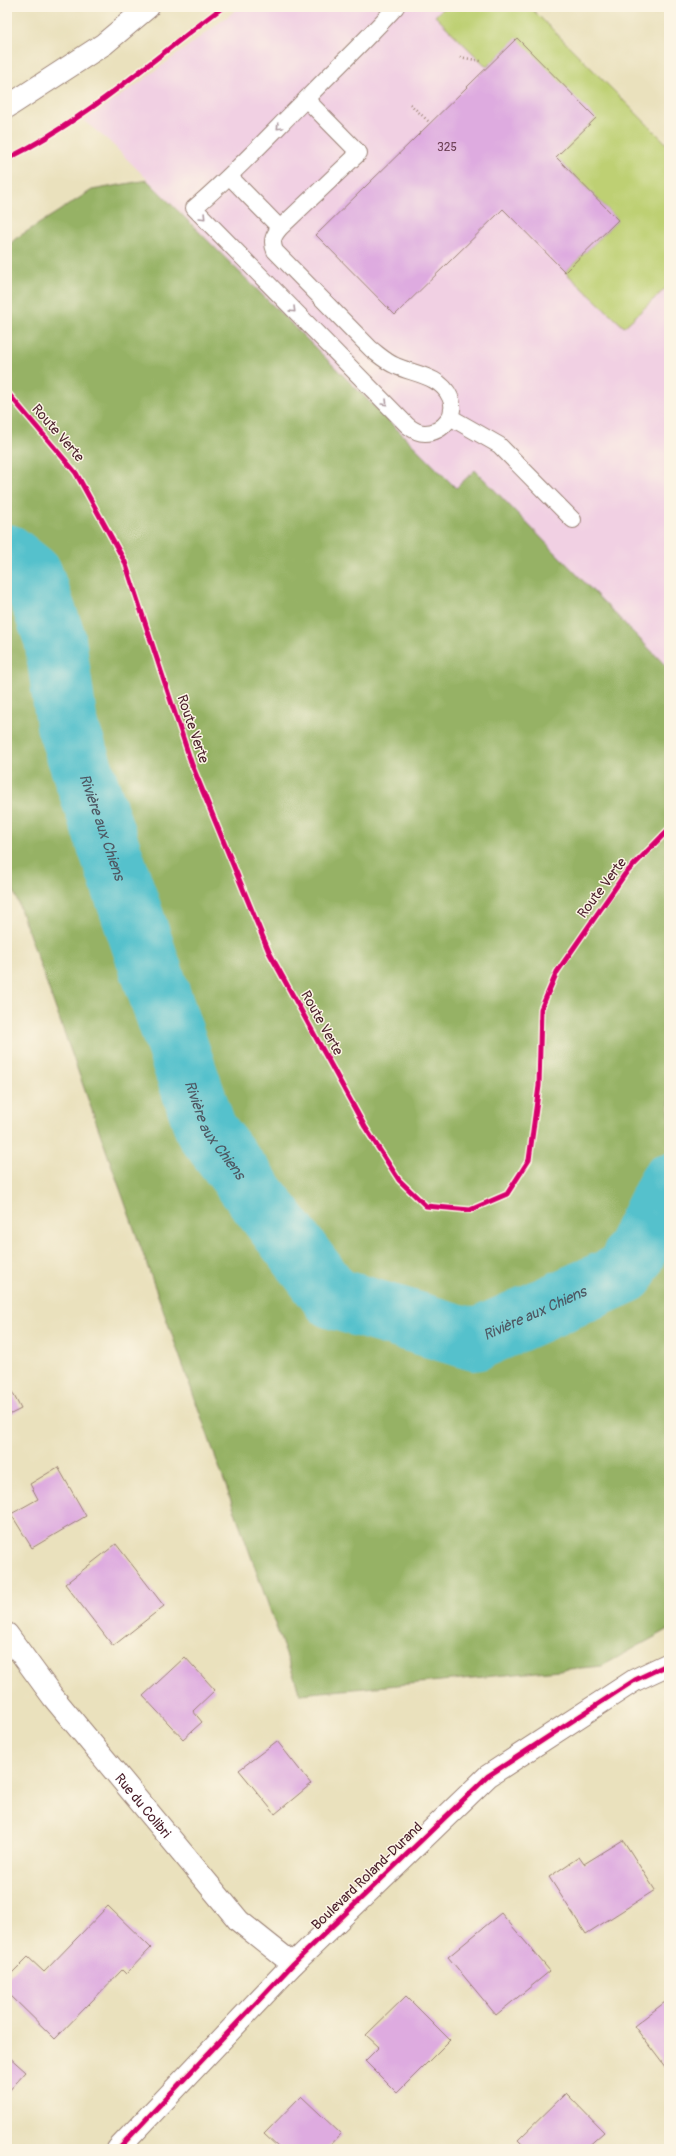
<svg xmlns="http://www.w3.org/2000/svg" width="676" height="2156" viewBox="0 0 676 2156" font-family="Pangolin,sans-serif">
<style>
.built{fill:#f1d0e3}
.green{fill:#bed073;stroke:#84784f}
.forest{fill:#96b265;stroke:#706848}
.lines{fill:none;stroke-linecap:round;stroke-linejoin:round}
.river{stroke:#54c1cc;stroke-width:62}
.building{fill:#deabe0}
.service-casing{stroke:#9a8074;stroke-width:18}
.minor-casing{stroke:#9a8074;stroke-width:24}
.tertiary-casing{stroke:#9a8074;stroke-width:24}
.path{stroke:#9a8074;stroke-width:2.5;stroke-dasharray:1 3;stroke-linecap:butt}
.service{stroke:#fff;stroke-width:16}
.minor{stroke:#fff;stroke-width:22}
.tertiary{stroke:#fff;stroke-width:22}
.cycleway-casing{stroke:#fcf5e5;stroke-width:8}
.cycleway{stroke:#d6006c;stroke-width:5}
.oneway{stroke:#ae9aa0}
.labels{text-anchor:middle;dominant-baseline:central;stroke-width:3;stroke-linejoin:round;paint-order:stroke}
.number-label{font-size:12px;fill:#6f4258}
.street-label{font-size:14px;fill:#4a1f2b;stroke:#fcf5e5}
.water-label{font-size:15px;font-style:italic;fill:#4e5863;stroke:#fcf5e5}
</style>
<rect width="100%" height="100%" fill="#fcf5e5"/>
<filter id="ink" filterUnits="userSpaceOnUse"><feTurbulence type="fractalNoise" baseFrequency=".025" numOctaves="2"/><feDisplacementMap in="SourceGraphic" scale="8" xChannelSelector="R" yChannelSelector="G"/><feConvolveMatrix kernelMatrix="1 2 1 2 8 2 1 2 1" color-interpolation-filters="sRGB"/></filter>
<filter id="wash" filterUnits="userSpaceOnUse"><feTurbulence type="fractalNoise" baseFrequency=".012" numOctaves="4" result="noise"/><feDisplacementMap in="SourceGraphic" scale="16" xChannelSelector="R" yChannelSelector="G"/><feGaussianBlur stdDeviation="0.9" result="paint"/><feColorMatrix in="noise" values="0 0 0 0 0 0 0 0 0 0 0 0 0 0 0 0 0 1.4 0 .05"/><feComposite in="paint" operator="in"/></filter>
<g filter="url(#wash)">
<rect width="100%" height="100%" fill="#eae1bd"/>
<path class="built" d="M240,7H530L669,146V669L475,470L456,488L109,141L84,121L139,83Z"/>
<path class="green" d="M444,7H530L669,146V285L624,327L565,272L618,220L556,157L517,39L487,67L435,16Z"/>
<path class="forest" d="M147,180L456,488L475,470L669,669V1629L602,1666L300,1694L7,872V247L15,239L92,190Z"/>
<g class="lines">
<path class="river" id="s1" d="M7,555L32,575L55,639L67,725L206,1130L333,1298L475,1340L625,1273L669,1184"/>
</g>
<g id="blocks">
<path class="building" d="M517,38L596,118L556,157L618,220L565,272L503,209L395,315L316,235Z
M7,1382L21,1409L7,1416Z
M58,1467L86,1516L32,1548L11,1514L38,1499L30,1484Z
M116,1544L164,1606L113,1646L65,1584Z
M185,1657L215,1690L193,1711L202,1722L183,1739L143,1696Z
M277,1741L311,1784L275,1814L239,1770Z
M623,1840L655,1890L586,1934L549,1877L579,1857L584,1864Z
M108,1906L151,1948L126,1974L122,1970L55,2039L7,1992V1978L28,1957L44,1972Z
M501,1913L550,1971L496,2015L448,1957Z
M406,1996L450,2040L397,2093L365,2061L379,2047L366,2035Z
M669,1999V2072L634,2026Z
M7,2055L26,2072L7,2093Z
M566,2093L604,2132L585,2149H527L518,2140Z
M301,2096L341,2134L327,2149H280L264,2134Z"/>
</g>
</g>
<g filter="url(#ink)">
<use href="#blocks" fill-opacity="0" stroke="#9a8074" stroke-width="1"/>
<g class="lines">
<defs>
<path id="service" d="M306,99L359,153L280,228C273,236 271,241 275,251L371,349C379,355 386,362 396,366C414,374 441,376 450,397C458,414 443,433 425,433C418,433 413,430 408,426L194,208C234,174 268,137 305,100C335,69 367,39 396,7
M230,177L280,228
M450,417L499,445L573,520"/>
<g id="minor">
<path id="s2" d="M7,1634L53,1697L239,1921L293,1964"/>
</g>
<path id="tertiary" d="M7,107L104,44L148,7
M118,2149L293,1964L488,1776L635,1680L669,1664"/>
</defs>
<use href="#service" class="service-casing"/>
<use href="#minor" class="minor-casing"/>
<use href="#tertiary" class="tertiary-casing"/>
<path class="path" d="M460,57L481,61
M410,104L430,123"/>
<use href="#service" class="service"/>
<use href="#minor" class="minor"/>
<use href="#tertiary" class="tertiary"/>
<defs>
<path id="cycleway" d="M7,159C86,120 153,59 223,7
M7,392L76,473L125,562L192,765L269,952L365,1127L399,1180L426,1206L470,1210L507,1194L529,1160L539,1086L541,1009L557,972L625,874L669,829
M118,2149L293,1964L488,1776L635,1680L669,1664"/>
</defs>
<use href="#cycleway" class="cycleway-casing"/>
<use href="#cycleway" class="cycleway"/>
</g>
<defs><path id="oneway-chevron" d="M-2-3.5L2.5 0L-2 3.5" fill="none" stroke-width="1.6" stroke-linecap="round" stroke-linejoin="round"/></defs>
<g class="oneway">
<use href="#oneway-chevron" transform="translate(279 127) rotate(134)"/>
<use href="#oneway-chevron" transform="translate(203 217) rotate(46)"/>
<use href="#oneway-chevron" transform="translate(293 310) rotate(45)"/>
<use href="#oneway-chevron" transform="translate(385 403) rotate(45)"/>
</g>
</g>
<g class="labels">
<g class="number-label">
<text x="447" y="147">325</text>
</g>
<g class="street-label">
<text transform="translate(58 433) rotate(49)">Route Verte</text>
<text transform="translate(193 729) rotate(71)">Route Verte</text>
<text transform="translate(602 888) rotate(-53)">Route Verte</text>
<text transform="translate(322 1023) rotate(61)">Route Verte</text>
<text stroke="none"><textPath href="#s2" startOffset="219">Rue du Colibri</textPath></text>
<text transform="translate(367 1876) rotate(-44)">Boulevard Roland-Durand</text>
</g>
<g class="water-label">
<text stroke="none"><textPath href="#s1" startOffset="295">Rivière aux Chiens</textPath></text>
<text stroke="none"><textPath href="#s1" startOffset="619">Rivière aux Chiens</textPath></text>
<text stroke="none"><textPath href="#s1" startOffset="1039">Rivière aux Chiens</textPath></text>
</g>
</g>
<rect width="676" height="2156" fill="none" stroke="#fcf5e5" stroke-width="24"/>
</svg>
